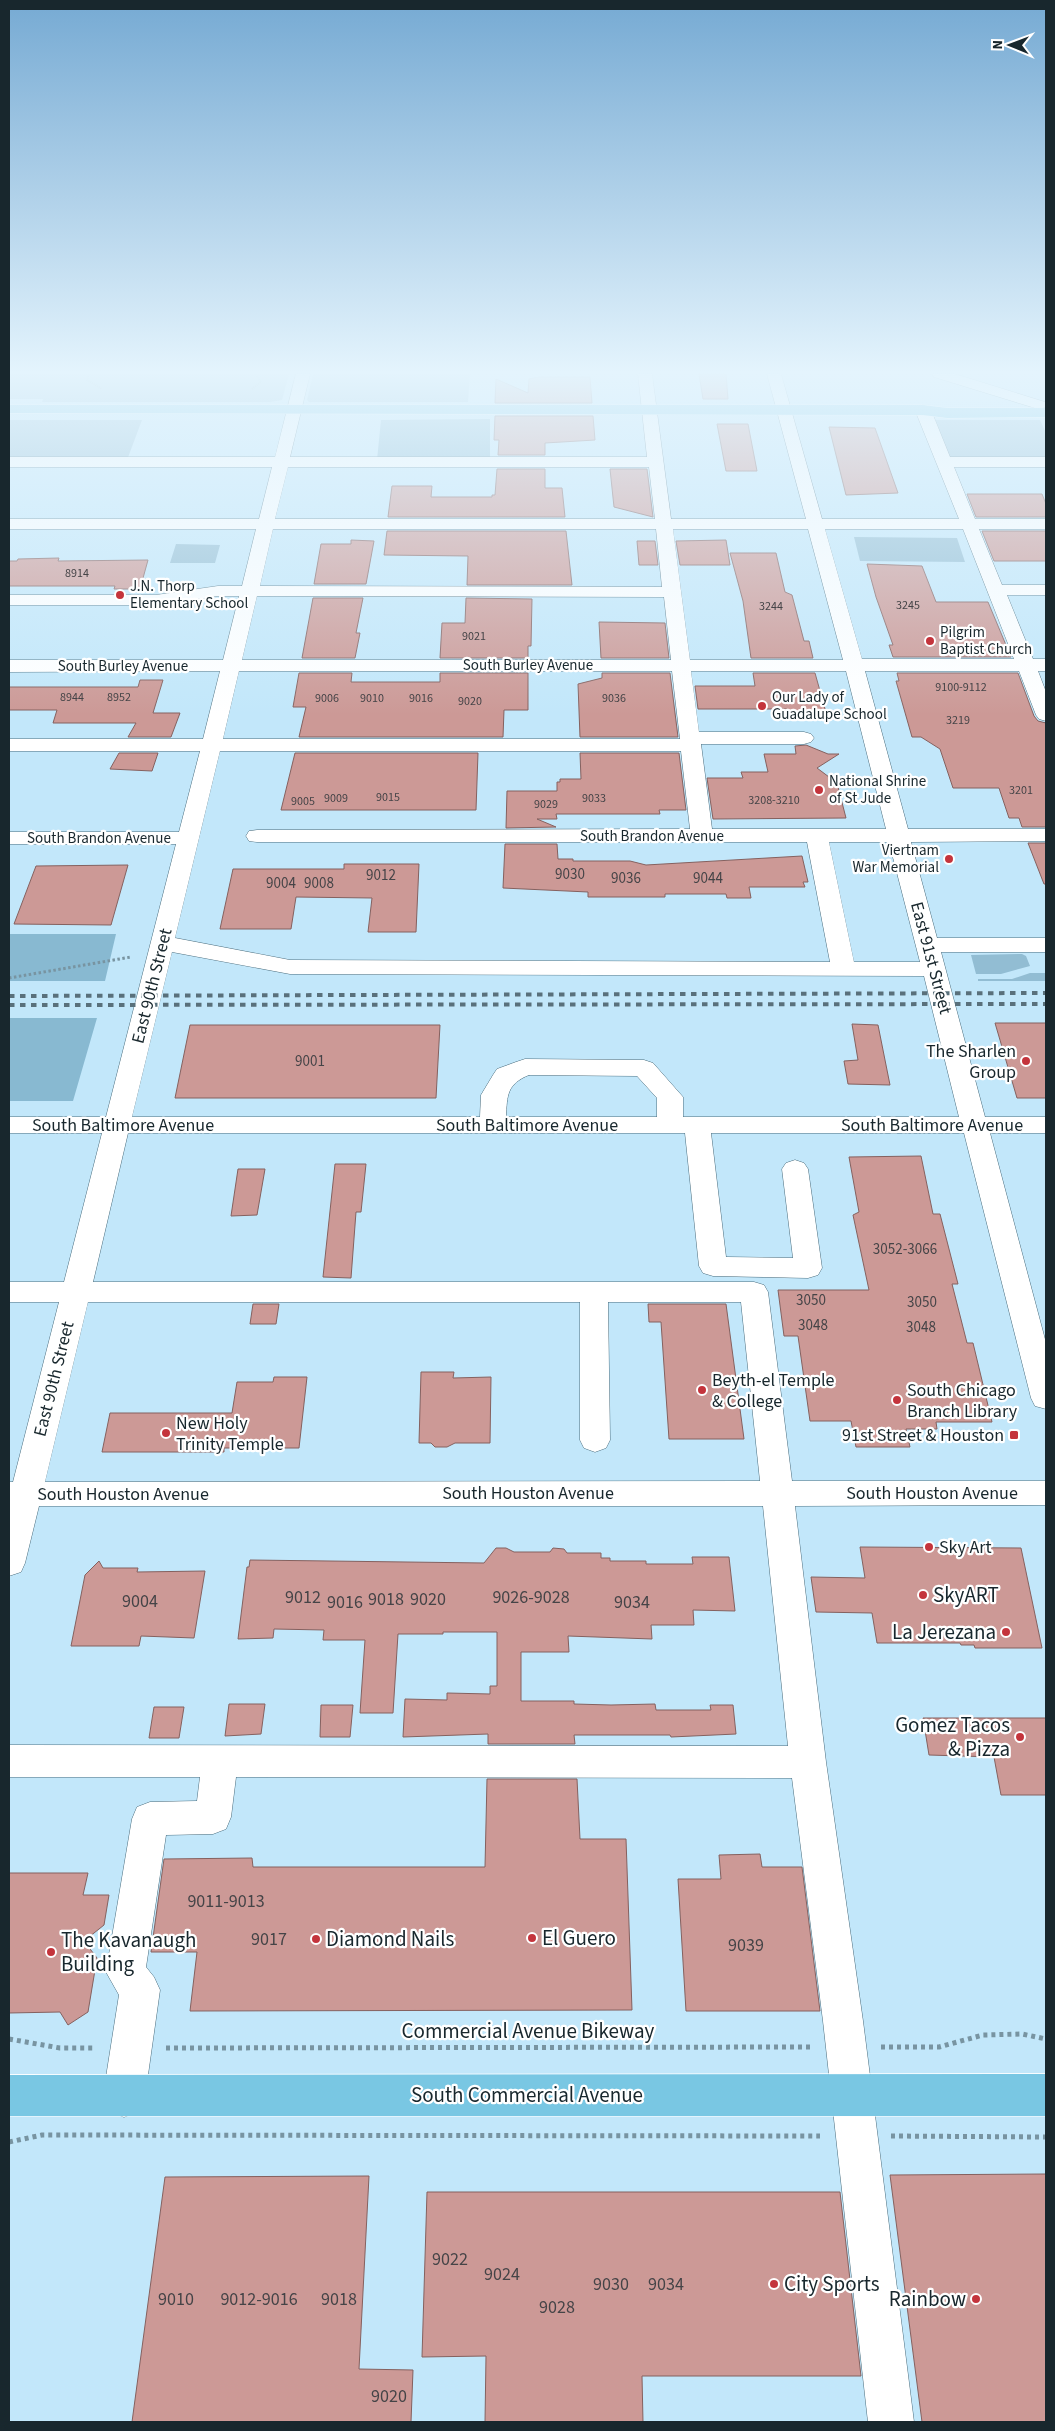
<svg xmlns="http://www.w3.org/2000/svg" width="1055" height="2431" viewBox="0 0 1055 2431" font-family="'Source Sans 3',sans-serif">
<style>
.green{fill:#92bdd3}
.forest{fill:#88b9d1}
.building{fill:#cc9996;stroke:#85615f}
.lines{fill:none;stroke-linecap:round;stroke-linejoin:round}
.minor-casing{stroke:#4b6d7d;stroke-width:1}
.major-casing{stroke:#fff;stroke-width:1}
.path-far2{stroke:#7894a1;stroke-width:2;stroke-dasharray:1 1;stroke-linecap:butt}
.path-far1{stroke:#7894a1;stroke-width:3;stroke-dasharray:2.5 2.5;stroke-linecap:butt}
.path{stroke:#7894a1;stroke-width:5;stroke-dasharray:4 4;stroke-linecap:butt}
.minor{fill:#fff;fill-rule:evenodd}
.major{fill:#79c7e3;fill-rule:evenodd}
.rail{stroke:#59707b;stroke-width:4;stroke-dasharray:5.5 5.5;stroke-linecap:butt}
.poi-dot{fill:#c4343c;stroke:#fff;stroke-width:2}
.labels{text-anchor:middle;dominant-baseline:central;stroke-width:4.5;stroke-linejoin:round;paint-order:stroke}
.far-number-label{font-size:12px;fill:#454447}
.far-poi-label{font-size:15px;fill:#18272d;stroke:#fff;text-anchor:start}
.far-street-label{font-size:15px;fill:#18272d;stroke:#fff}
.number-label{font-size:15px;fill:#454447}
.street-label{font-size:18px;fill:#18272d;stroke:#fff}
.poi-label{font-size:18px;fill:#18272d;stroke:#fff;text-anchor:start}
.near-number-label{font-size:18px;fill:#454447}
.near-poi-label{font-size:21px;fill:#18272d;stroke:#fff;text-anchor:start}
.near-street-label{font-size:21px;fill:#18272d;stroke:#fff}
</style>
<rect width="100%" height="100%" fill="#c2e7fa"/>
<path class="green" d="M9,374H289L282,400L270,402H42L43,399H9Z
M313,374H470L468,402H309L307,400Z
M9,420H142L127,460H9Z
M931,420H1040L1046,433V460H947Z
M854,537L957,538L965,562L860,561Z
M176,544L220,545L215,563H170Z
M1022,954L1026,956L1030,966L1001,974H976L971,955Z
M1030,973H1046V981H978V979H1012Z"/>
<path class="forest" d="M490,419V459L377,460L381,420Z
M9,934H116L105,981H9Z
M9,1018H97L73,1101H9Z"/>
<path class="building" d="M699,374H726L728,399H703Z
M539,377H590L592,403H495L496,379L528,393L529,379Z
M495,416H593L595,440L545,443V455H498L499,440H494Z
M717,424H748L757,471H726Z
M829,427L875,428L898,493L846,495Z
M497,469H545V488H562L565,517H388L392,486H432L431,497H492V495H495Z
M610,469H647L653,517L614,507Z
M967,494H1042L1046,504V517H976Z
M387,531H566L572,585H467L468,556L384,555Z
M982,531H1046V561H994Z
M351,540L374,541L366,584H314L321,544H351Z
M726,540L730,565H680L676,541Z
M637,541H655L658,565H639Z
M730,553H776L785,592L792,595L804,641H809L813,658H751L743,601Z
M59,558L58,561L148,560L140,589H114L115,586H9V561H17L18,559Z
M867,564L922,566L936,602H988L1011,657H893L889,645H893L876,597Z
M313,598H363L356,633H360L355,658H302Z
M466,598L532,599L531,646H528V658H440L442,623H465Z
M599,622L665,623L669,658H601Z
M299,673H352L351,682H440V673H528V710H504L503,737H299L306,707H293Z
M602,673H670L678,737H580L578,684L602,678Z
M753,673H815L827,716H788L787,709H698L695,686H755Z
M897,673H1018L1034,716L1038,721L1046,723V827H1022L1019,818H1009L999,788H953L940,749L921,737H912L896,681H899Z
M140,680H163L153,713H180L171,737H128L136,723H53L57,710H9V687H138Z
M806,745L828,754H839L817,768L837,783L846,818L713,819L707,778H743L741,772H768L764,754H796L795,746Z
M119,753H158L152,771L110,769Z
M295,753H478L476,810H281Z
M580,753H679L686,810H659L660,814H556L557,819H537L556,827L506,828L507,791H557V782H560V779H581Z
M1028,843H1046V884H1044Z
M505,844H557L558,859H573V861H630L646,865L802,856L808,882H803L805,887H749L751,898H727L726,894H665V897H588V892L503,888Z
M344,864H419L416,932H368L372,898L296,897L291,929H220L233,869H344Z
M128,865L111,925L14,924L36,866Z
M995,1023H1046V1098H1017Z
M852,1024L878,1025L890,1085L848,1084L844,1061L858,1060Z
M190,1025H440L436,1098H175Z
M921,1156L933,1214H940L958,1284H952L967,1343H973L992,1422H936L937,1429H906L910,1447H856L851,1421H810L798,1336H784L778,1290H869L853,1215L859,1212L849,1157Z
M335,1164H366L361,1212H356L351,1278L323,1277Z
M238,1169H265L257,1215L231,1216Z
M253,1304H279L276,1324H250Z
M648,1304H726L744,1439H669L661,1322H649Z
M421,1372H454L453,1378L491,1377L490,1443H455L447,1447H435L431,1443H419Z
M274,1377H307L299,1448H224V1452H102L110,1413H232L237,1382H273Z
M860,1547L1021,1548L1042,1648H975L974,1645H961L960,1643H877L872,1613L816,1612L811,1577L865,1578Z
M496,1548H506L514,1552H550L553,1548L564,1549L567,1553H601V1558H610V1561H646V1564H693L692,1557H729L735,1611L693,1610L694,1625H651L652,1639L568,1636L569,1652H521V1701H574V1704L611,1705L655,1704L656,1710H711L710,1705H733L736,1734L671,1737L670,1735H574L575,1744H488V1734L403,1737L405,1699L447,1700V1693L490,1694V1686H497V1632H443V1634H398L393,1713H360L365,1640H323L324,1630L274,1629L273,1638L238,1639L247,1567H249L250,1560L484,1563Z
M99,1561L103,1568H138L137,1572L205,1571L194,1638L141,1636L139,1646H71L85,1575Z
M229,1704H265L261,1734L225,1736Z
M321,1705H353L350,1737H320Z
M154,1707H184L179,1738H149Z
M923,1718H1046V1795H1001L994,1757L929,1755Z
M487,1779H577L580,1839H626L632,2010L190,2011L197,1952H151L164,1859L252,1858L253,1867H485Z
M760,1854L762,1867H802L820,2011H686L678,1879H721L719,1855Z
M9,1873H88L83,1895H109L104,1925L84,1941L97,1958L88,2012L68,2025L60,2012L9,2013Z
M1046,2174V2422H922L890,2175Z
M369,2176L359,2369L413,2370L411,2422H132L165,2177Z
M427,2192H840L861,2376H642L643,2422H485L486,2356L422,2357Z"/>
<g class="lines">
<defs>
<path id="minor" d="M296,374H310L290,457H647L638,374H652L671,519H806L767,374H781L822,519H959L915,410L918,407L923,405L931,410L950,457H1046V467H954L975,519H1046V529H979L1002,585H1046V595H1007L1033,659H1046V671H1038L1046,692V721L1039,719L1036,715L1019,671H865L908,829H1046V841L911,842L937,938H1046V952H941L985,1117H1046V1133H990L1046,1343V1409L1035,1406L1031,1398L964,1133H711L726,1257L793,1258L782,1169L786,1163L795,1160L804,1163L808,1169L822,1268L818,1275L808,1278L713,1276L703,1273L699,1266L685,1133H128L93,1282H754L764,1285L768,1292L792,1481H1046V1505L795,1506L826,1762L863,2021L914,2422H868L823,2021L792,1778L236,1777L231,1817L226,1829L213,1834L166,1835L146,1967L154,1977L160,1990L145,2096L139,2111L124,2117L109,2111L103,2096L119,1995L106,1972L132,1819L137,1807L150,1802L197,1801L200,1777H9V1745L788,1746L763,1506H39L25,1563L21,1572L9,1576V1482H13L59,1302H9V1282H64L102,1133H9V1117H106L176,844H9V832H179L200,751H9V739H203L220,671L9,672V660H223L239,596H218L156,605H9V595H156L218,586H242L256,529H9V519H259L272,467H9V457H275ZM288,467H649L655,519H275ZM273,529H656L662,587L260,586ZM673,529H808L843,660H690ZM825,529H963L1014,659H862ZM257,596L664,597L671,660H242ZM239,671H672L680,739H223ZM691,671H846L886,829H712L701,744H804L811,742L814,738L811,734L804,732H699ZM220,751H681L690,829L257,830L249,831L246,836L249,841L257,842H807L830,962L290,960L175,938ZM829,842H889L920,962H854ZM172,952L290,974L924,976L959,1117H683V1097L653,1063L644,1060L525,1059L516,1062L497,1069L493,1075L481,1095L480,1117H132ZM529,1075L637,1076L657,1098V1117H506C507,1095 507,1084 529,1075ZM88,1302H580V1440L584,1448L595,1452L606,1448L610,1440L608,1302H741L760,1481L45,1482Z
M932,374H955L1045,402L1046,407L1040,409L1035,408L934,377Z"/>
<path id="major" d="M9,405H923L947,408H1046V417L947,418L923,415L9,413Z
M1046,2074V2116H9V2075Z"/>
</defs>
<use href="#minor" class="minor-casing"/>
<use href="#major" class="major-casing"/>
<path class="path-far2" d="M89,374L87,380L102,389
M252,389L261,382L256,374"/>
<path class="path-far1" d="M9,978L131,957"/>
<path class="path" d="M9,2039L60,2048H95
M881,2047H939L983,2035L1022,2034L1046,2039
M166,2048L810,2047
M891,2136L1046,2137
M9,2142L42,2135L820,2136"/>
<use href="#minor" class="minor"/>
<use href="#major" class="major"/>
<path class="rail" d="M9,996L1046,993
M9,1005L1046,1004"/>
</g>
<linearGradient id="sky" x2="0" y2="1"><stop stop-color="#76aad3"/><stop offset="0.52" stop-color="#e4f4fd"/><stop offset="1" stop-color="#e4f4fd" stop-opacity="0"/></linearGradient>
<rect width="1055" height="715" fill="url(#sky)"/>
<g class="poi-dot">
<circle cx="120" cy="595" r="5"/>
<circle cx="930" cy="641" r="5"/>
<circle cx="762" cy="706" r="5"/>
<circle cx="819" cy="790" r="5"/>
<circle cx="949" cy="859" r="5"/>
<circle cx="1026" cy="1061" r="5"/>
<circle cx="702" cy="1390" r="5"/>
<circle cx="897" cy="1400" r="5"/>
<circle cx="166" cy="1433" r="5"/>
<rect x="1009" y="1430" width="10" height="10" rx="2.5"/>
<circle cx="929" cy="1547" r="5"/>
<circle cx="923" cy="1595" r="5"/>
<circle cx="1006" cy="1632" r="5"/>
<circle cx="1020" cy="1737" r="5"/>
<circle cx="532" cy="1938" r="5"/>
<circle cx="316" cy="1939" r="5"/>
<circle cx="51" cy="1952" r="5"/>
<circle cx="774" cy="2284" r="5"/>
<circle cx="976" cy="2299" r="5"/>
</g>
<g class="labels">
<g class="far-number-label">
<text x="77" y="573">8914</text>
<text x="908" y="605">3245</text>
<text x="771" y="606">3244</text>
<text x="474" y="636">9021</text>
<text x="961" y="687">9100-9112</text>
<text x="72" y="697">8944</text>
<text x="119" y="697">8952</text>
<text x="327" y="698">9006</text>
<text x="372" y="698">9010</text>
<text x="421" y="698">9016</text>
<text x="614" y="698">9036</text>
<text x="470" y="701">9020</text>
<text x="958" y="720">3219</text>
<text x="1021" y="790">3201</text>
<text x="388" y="797">9015</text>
<text x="336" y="798">9009</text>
<text x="594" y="798">9033</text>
<text x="774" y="800">3208-3210</text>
<text x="303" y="801">9005</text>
<text x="546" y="804">9029</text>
</g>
<g class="far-poi-label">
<text x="130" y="586">J.N. Thorp<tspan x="130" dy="17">Elementary School</tspan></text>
<text x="940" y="632">Pilgrim<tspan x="940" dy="17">Baptist Church</tspan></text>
<text x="772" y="697">Our Lady of<tspan x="772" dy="17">Guadalupe School</tspan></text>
<text x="829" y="781">National Shrine<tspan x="829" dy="17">of St Jude</tspan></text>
<text x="939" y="850" text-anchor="end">Viertnam<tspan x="939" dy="17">War Memorial</tspan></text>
</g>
<g class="far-street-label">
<text x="528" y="665">South Burley Avenue</text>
<text x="123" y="666">South Burley Avenue</text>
<text x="652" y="836">South Brandon Avenue</text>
<text x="99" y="838">South Brandon Avenue</text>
</g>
<g class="number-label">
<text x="570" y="874">9030</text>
<text x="381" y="875">9012</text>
<text x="626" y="878">9036</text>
<text x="708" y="878">9044</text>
<text x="281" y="883">9004</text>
<text x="319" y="883">9008</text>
<text x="310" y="1061">9001</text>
<text x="905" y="1249">3052-3066</text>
<text x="811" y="1300">3050</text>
<text x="922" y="1302">3050</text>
<text x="813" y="1325">3048</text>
<text x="921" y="1327">3048</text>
</g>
<g class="street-label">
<text transform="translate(931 958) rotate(75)">East 91st Street</text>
<text transform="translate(152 986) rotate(-76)">East 90th Street</text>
<text x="123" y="1125">South Baltimore Avenue</text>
<text x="527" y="1125">South Baltimore Avenue</text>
<text x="932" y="1125">South Baltimore Avenue</text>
<text transform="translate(54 1379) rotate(-76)">East 90th Street</text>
<text x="528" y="1493">South Houston Avenue</text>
<text x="932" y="1493">South Houston Avenue</text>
<text x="123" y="1494">South Houston Avenue</text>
</g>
<g class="poi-label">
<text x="1016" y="1051" text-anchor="end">The Sharlen<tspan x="1016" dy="21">Group</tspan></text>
<text x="712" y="1380">Beyth-el Temple<tspan x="712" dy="21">&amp; College</tspan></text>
<text x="907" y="1390">South Chicago<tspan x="907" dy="21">Branch Library</tspan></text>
<text x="176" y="1423">New Holy<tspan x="176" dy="21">Trinity Temple</tspan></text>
<text x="1004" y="1435" text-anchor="end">91st Street &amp; Houston</text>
<text x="939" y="1547">Sky Art</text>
</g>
<g class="near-number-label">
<text x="303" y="1597">9012</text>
<text x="531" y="1597">9026-9028</text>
<text x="386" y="1599">9018</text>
<text x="428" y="1599">9020</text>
<text x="140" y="1601">9004</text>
<text x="345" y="1602">9016</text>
<text x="632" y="1602">9034</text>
<text x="226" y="1901">9011-9013</text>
<text x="269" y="1939">9017</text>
<text x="746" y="1945">9039</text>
<text x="450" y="2259">9022</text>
<text x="502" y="2274">9024</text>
<text x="611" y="2284">9030</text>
<text x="666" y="2284">9034</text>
<text x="176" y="2299">9010</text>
<text x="259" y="2299">9012-9016</text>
<text x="339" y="2299">9018</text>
<text x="557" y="2307">9028</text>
<text x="389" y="2396">9020</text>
</g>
<g class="near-poi-label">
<text x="933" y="1595">SkyART</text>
<text x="996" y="1632" text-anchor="end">La Jerezana</text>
<text x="1010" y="1725" text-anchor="end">Gomez Tacos<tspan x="1010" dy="24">&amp; Pizza</tspan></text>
<text x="542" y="1938">El Guero</text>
<text x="326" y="1939">Diamond Nails</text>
<text x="61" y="1940">The Kavanaugh<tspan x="61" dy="24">Building</tspan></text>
<text x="784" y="2284">City Sports</text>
<text x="966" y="2299" text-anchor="end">Rainbow</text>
</g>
<g class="near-street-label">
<text x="528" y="2031">Commercial Avenue Bikeway</text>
<text x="527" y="2095">South Commercial Avenue</text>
</g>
</g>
<rect width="1055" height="2431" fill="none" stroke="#18272d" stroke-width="20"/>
<g transform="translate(1010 45) rotate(271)" stroke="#ffffff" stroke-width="4" paint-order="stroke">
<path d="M0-4L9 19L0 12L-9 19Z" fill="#18272d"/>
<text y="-8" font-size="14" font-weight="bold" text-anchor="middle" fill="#18272d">N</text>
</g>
</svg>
